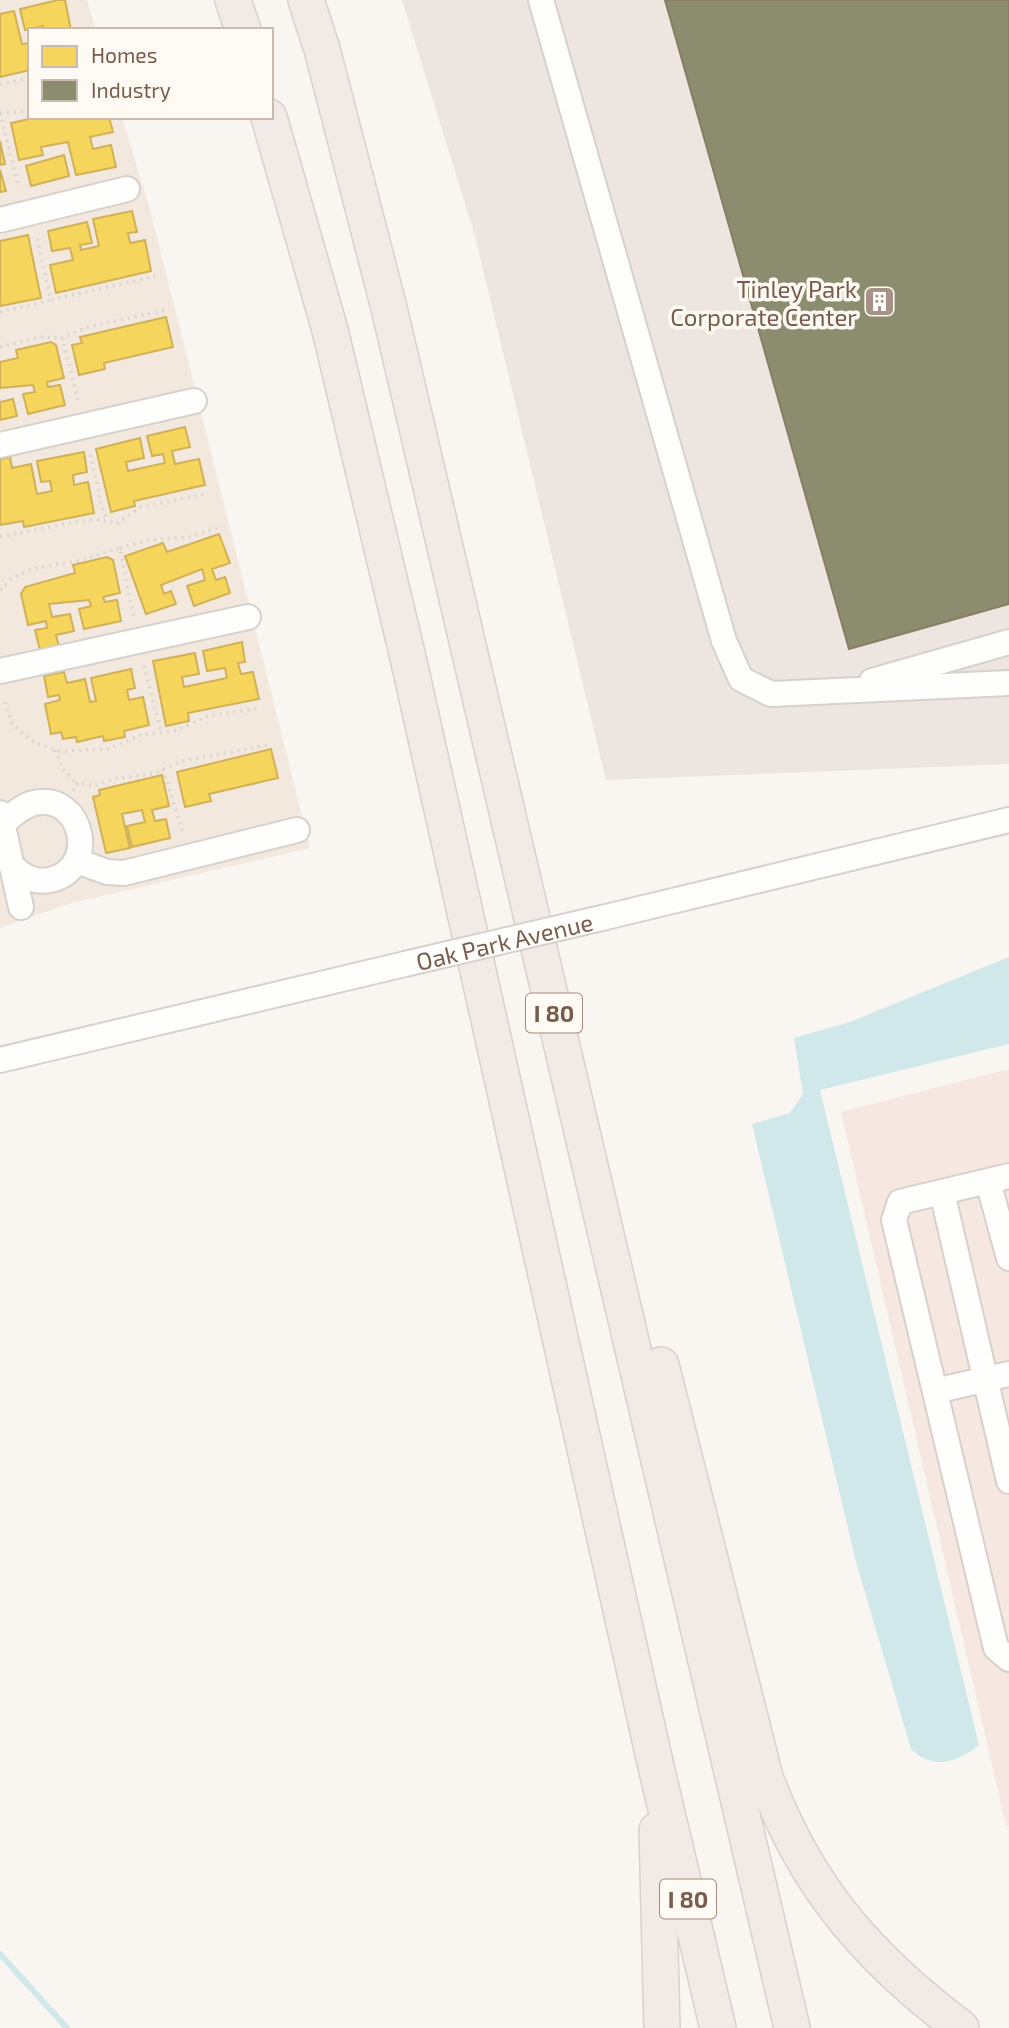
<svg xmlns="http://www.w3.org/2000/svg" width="1009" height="2028" viewBox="0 0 1009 2028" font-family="'Exo 2',sans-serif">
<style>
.residential{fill:#f2e8de}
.commercial{fill:#f6e8e1}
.industrial{fill:#ede5e0}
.water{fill:#d0e8ea}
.homes{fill:#f6d55c;stroke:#d1b158;stroke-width:2}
.industry{fill:#8c8c6e;stroke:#877e64;stroke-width:2}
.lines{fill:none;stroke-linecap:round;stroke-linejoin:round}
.stream{stroke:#d0e8ea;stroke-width:6}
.minor-casing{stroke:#d7d1cb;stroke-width:28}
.highway-casing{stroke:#dad1cc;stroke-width:38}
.path{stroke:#dcd5d0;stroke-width:3.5;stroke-dasharray:2 5;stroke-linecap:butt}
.minor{stroke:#fefefd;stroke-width:24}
.highway{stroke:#f2eae7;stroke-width:35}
.minor-bridge-casing{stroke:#d7d1cb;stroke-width:28;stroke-linecap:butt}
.minor-bridge{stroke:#fefefd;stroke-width:24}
.labels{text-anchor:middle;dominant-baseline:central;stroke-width:7;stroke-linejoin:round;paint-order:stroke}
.shield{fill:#fffaf3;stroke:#a28b7f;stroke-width:2}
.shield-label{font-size:23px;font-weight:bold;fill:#7a5c4d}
.poi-label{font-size:24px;fill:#7a5c4d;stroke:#fffaf3;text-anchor:end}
.street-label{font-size:24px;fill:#7a5c4d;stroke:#fffaf3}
</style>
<rect width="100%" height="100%" fill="#f9f5f0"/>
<path class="residential" d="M0,0H87L96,30H30V117H122L151,213L310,848L71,903L0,928Z"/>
<path class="commercial" d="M1009,1069V1825L1006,1826L841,1112Z"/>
<path class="industrial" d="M402,0H1009V764L606,780L475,236Z"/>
<path class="water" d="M1009,957V1044L820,1090L979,1745C957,1763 932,1770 911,1749L856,1562L752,1124L790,1113L803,1094L794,1038L850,1022Z"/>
<path class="homes" d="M58,0H65L71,30H43V26L25,30L20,9Z
M14,11L22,44L30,43V70L0,77V14Z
M38,117H109L113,132L90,137L93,149L111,145L116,167L76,175L68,142L41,147L43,155L19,160L11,123Z
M0,141L5,164L0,165Z
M64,155L69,176L31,186L26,166Z
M0,170L6,191L0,192Z
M132,211L137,232L128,233L130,243L145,240L151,271L56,293L50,265L73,260L70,248L52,251L48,231L87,222L92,243L80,245L81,250L99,246L93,219Z
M28,235L41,298L0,306V241Z
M166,317L173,347L104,363L105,369L79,375L72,345L82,343L80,337Z
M51,342L56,345L64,378L47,382L48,387L60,385L65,405L28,414L23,394L35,392L33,385L0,388V362L18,358L16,350Z
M13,399L17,416L0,420V402Z
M185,427L190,447L172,451L175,464L199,459L205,485L134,501L135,506L111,512L96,449L140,438L144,458L126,462L128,471L165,463L163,454L152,456L147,436Z
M84,452L87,472L73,475L74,485L88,482L94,513L24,527L23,521L0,525V459L10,457L12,468L31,464L37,494L52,491L50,481L41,482L37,461Z
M219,534L230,563L212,569L216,580L225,577L230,593L194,606L187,586L205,580L202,569L161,585L164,594L171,591L176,604L146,614L125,556L163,543L167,552Z
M107,557L113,560L120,593L103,597L105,602L117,600L121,621L84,629L79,609L91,606L89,600L49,604L52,617L70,614L74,631L56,635L59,646L40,650L35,630L47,628L46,621L28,625L21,594L25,587L75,573L73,565Z
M242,642L245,662L238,663L241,674L253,672L259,699L188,713L189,721L166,726L153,661L195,653L199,674L182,677L184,687L227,678L225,668L207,671L203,651Z
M131,669L135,688L127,690L129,700L143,697L149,725L124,731L125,737L104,741L103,736L77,742L76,737L63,739L61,732L51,734L45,704L60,700L59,695L48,697L44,676L64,672L67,683L85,679L90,702L96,701L91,678Z
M271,749L278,778L209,794L211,801L185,807L177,772Z
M162,775L169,806L152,810L155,821L166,819L170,838L132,847L127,826L145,822L142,810L122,814L130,848L106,853L93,797L100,795L99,790Z"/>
<path class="industry" d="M665,0H1009V604L849,649Z"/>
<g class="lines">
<path class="stream" d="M0,1954L67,2028"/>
<defs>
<path id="minor" d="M541,0L724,641L741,679L771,694L1009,683
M0,220L127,189
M0,445L194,401
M0,671L248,617
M872,681L1009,642
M0,813L21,907
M2,824C12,816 21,806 34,803C83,792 100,869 50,880C34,883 22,876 11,865
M77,861L107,872L124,873L297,830
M606,917L1009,820
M0,1060L405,964
M1009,1176L900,1202L894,1220L996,1648L1009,1659
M988,1181L1009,1258
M942,1192L1009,1481
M935,1391L1009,1374"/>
<path id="highway" d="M233,0L243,30
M306,0L322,49L389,308L792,2028
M269,117L330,330L409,662L657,1771L718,2028
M661,1365L765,1777C806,1887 868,1958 961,2028
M657,1830L662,2028"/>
</defs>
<use href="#minor" class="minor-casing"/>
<use href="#highway" class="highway-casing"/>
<path class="path" d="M0,84L30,78
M0,113L19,188
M0,113L30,111
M37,239L51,300L155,276
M0,312L51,300
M0,347L40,337L62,338
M78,400L62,338L88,327L166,310
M90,455L100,495L98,497L107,519
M0,536C28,534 97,511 116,524L141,507L206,494
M120,548L148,540L191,537L218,527
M0,590C19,567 50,566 77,561C92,558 106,551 120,548L134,619
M144,666L161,732
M5,702L12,723L22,733L35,743L60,751L108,749L141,735L177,730L208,716L261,708
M55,750L63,769L76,783
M163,769L183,832
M73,791L77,783L93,786L113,779L153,774L182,761L269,745"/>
<use href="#minor" class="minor"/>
<use href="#highway" class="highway"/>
<defs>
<g id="minor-bridge">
<path id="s1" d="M405,964L606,917"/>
</g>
</defs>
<use href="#minor-bridge" class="minor-bridge-casing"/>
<use href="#minor-bridge" class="minor-bridge"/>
</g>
<defs>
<symbol id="building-square" viewBox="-11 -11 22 22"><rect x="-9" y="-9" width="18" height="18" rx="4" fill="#a69286" stroke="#fffaf3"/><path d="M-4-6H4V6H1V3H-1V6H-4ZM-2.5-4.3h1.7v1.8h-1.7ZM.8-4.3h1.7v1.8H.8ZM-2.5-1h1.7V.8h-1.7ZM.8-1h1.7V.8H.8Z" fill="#fff"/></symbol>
</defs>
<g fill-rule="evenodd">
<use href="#building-square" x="862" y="284" width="35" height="35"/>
</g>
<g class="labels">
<g class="shield">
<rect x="526" y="993.5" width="56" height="39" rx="5"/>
<rect x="660" y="1879.5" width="56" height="39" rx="5"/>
</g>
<g class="shield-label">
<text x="554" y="1013">I 80</text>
<text x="688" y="1899">I 80</text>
</g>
<g class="poi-label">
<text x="857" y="288">Tinley Park<tspan x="857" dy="28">Corporate Center</tspan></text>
</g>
<g class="street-label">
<text stroke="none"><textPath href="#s1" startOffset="102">Oak Park Avenue</textPath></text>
</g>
</g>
<rect x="28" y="28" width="245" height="91" fill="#fffaf3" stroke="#cabbb1" stroke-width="2"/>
<rect x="42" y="46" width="35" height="21" fill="#f6d55c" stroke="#cabbb1" stroke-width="2"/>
<text x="91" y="63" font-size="21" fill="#7a5c4d">Homes</text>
<rect x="42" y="80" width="35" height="21" fill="#8c8c6e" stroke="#cabbb1" stroke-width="2"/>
<text x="91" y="98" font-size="21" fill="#7a5c4d">Industry</text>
</svg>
